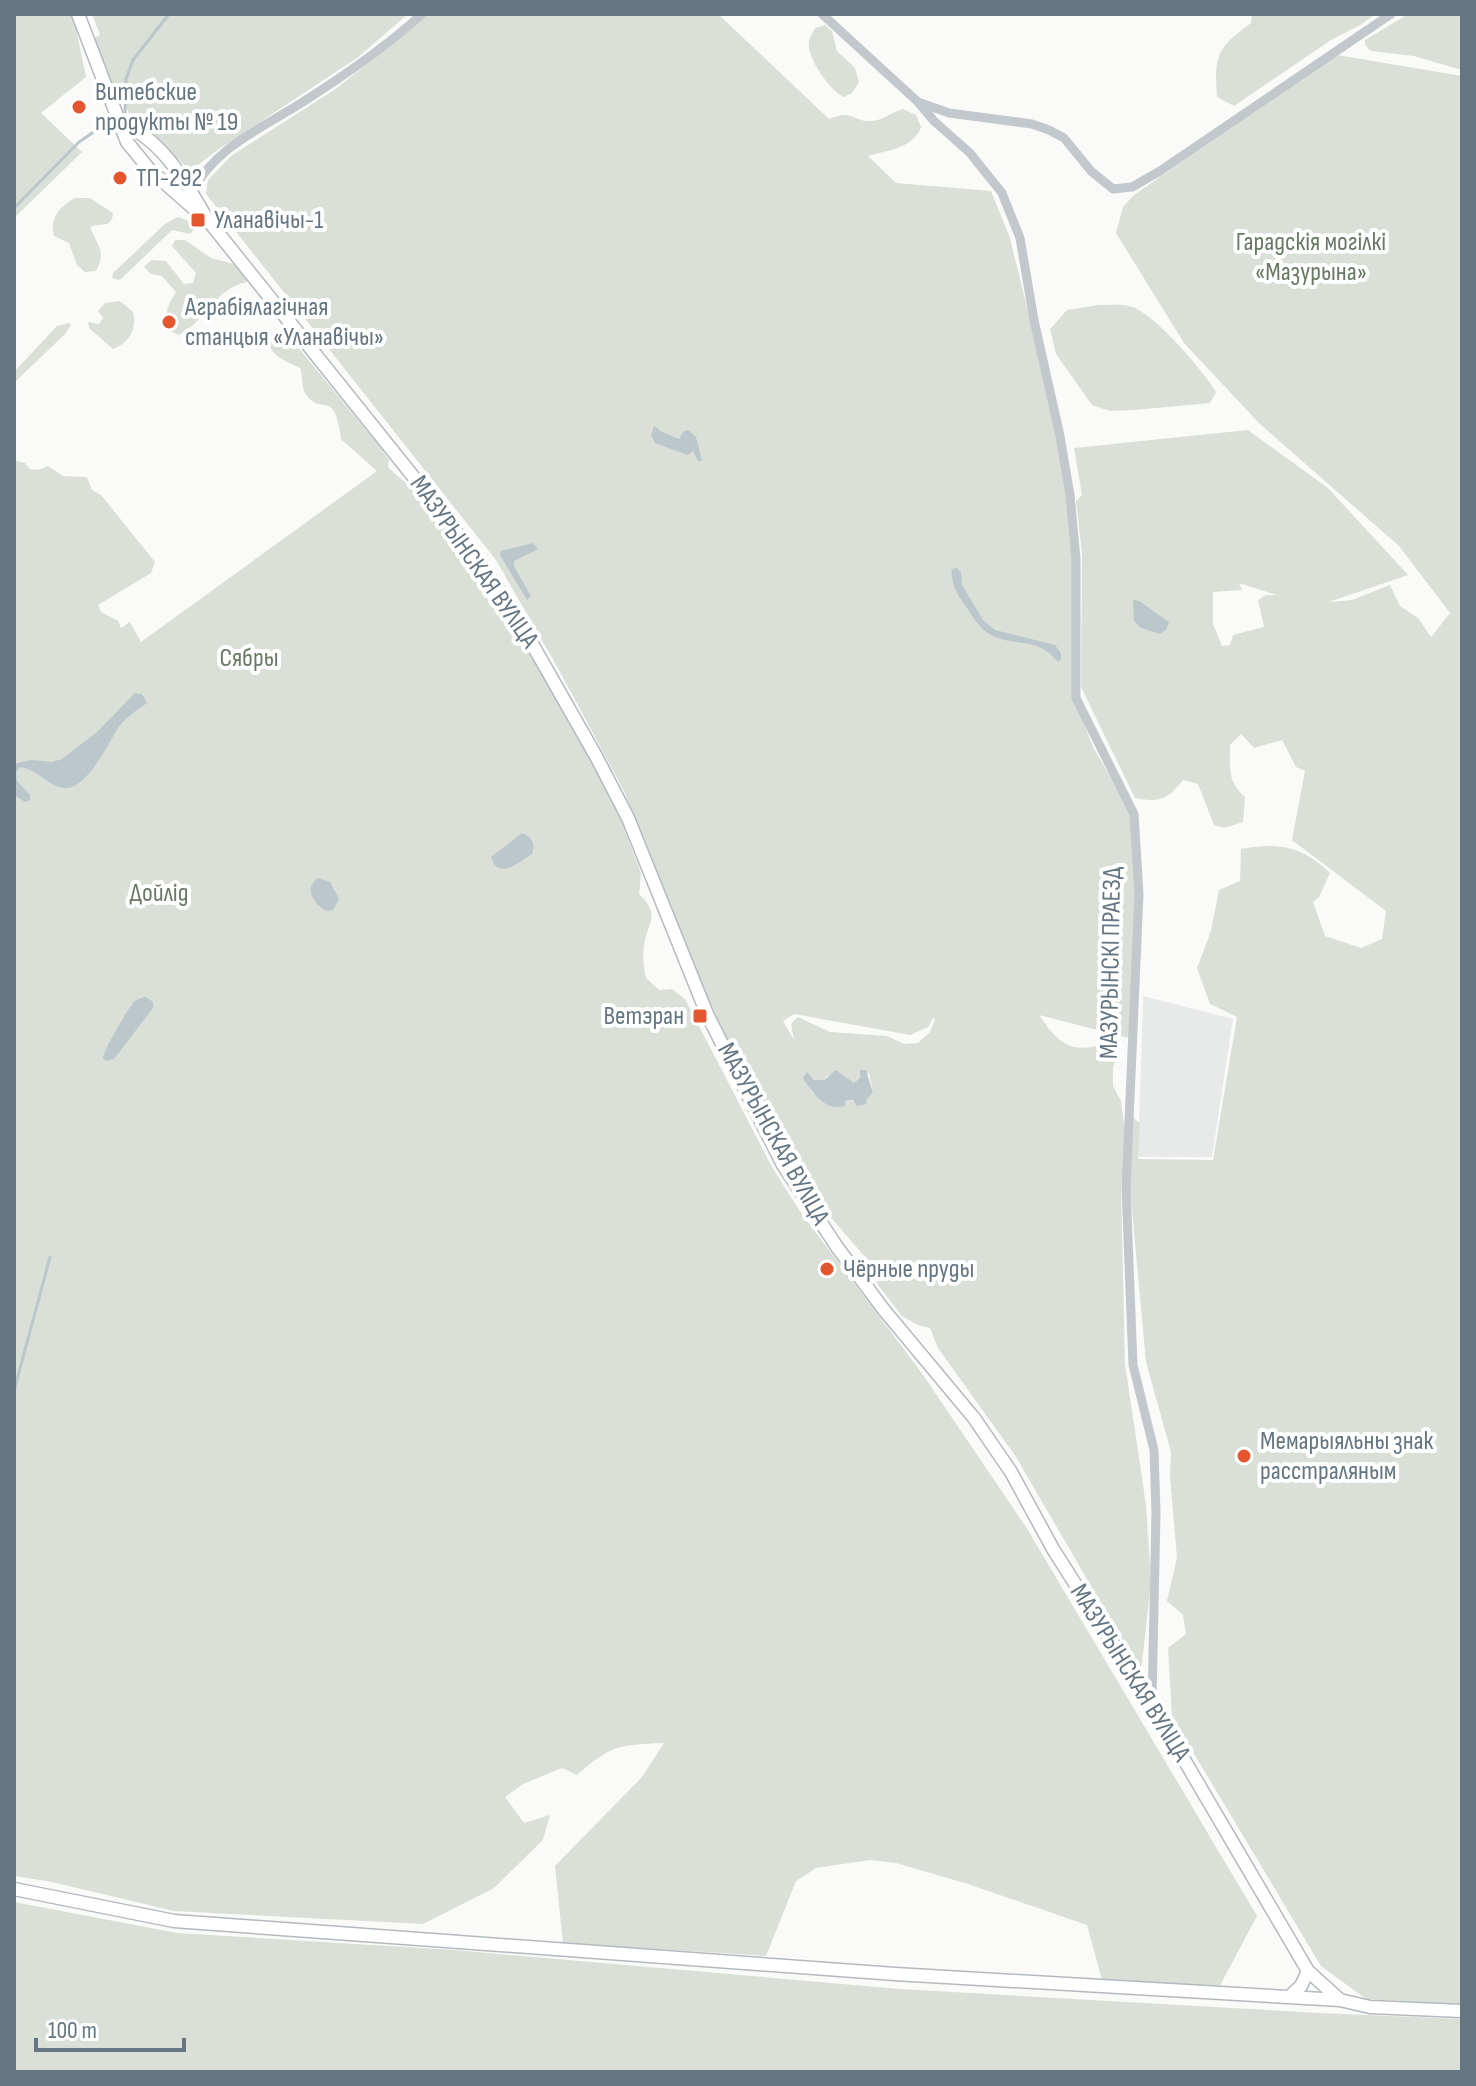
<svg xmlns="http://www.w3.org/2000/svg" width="1476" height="2086" viewBox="0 0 1476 2086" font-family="'Sofia Sans Condensed',sans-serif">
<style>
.built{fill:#e8e9e9}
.green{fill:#dadfd7;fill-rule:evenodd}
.water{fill:#bbc7cb}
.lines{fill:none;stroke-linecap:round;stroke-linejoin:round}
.stream{stroke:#bbc7cb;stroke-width:3}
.secondary-casing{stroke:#b3babf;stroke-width:15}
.street{stroke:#c3c8cc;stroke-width:9}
.secondary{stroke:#fff;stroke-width:12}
.poi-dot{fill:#e4572e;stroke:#fff;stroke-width:3}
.labels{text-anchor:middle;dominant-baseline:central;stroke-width:8;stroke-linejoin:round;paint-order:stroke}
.poi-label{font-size:26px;fill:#657683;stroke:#fff;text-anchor:start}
.park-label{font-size:26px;fill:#687a64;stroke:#fff}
.street-label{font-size:26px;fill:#657683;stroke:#fff}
</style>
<rect width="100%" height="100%" fill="#fafaf8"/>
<path class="built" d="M1143,996L1233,1019L1212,1157H1138Z"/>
<path class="green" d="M14,14H73L86,77L41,113L82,152L14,218Z
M92,14H408L357,58L216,151L198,165L189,169L130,116L123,99L116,101L105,82L94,38L100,35Z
M429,14H718L829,119C854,108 853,123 873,121C882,120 893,112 903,109L916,115L921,127C913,149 887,150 868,156L896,183L991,191L1010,238L1048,393L1067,497L1073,560L1074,698L1093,747L1132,814L1137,895L1129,1038L1039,1015C1060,1046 1073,1055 1109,1042L1120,1048L1113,1067V1086L1121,1101L1125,1133L1121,1189L1125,1364L1146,1505L1151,1582L1141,1672L1016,1457L938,1348L930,1328L918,1325L902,1316L878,1285L872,1265L827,1213L743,1079L740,1066L701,985L624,791L559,670L496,560L206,194L208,180L231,156L337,88ZM794,1014L910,1035L928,1027L934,1017L935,1020L930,1032L918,1043L904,1044L887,1036L830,1032L798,1017L791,1024L794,1040L783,1021ZM806,1073L815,1080H824L828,1075L854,1083L869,1073L873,1093L866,1100L845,1101L812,1093Z
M1252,14H1375L1362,24L1331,40L1234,106L1217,97C1214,55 1217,48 1251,23Z
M1432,14H1462V70L1414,56L1371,51L1365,45V40L1405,16Z
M825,25L832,31L837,51L855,68L859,82L852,93L844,97C830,91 806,57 809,41C810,36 813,33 815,28Z
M1337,55L1462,76V2004L1366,1999L1321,1966L1172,1717L1168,1648L1186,1634L1183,1615L1167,1601L1177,1558L1170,1477L1171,1452L1146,1362L1130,1188L1132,1117L1140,1123L1138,1159L1213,1160L1237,1017L1210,1004L1197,968L1211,931L1219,890L1240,881L1241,849C1278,842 1302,846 1330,873L1319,897L1313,902L1325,936L1361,948L1382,939L1386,911L1292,840L1305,771L1296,767L1282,740L1254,748L1241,734L1230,745C1230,767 1227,782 1245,797L1243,822L1224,828L1214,825L1198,784L1183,780C1168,799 1160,803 1135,798L1081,687L1082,553L1076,501L1082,495L1074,448L1248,430L1328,488L1408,575L1329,602L1352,600L1390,585L1400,606L1418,618L1431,637L1450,613L1399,546L1259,423L1184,343L1116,233L1123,207L1134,195ZM1239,583L1277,595H1266L1258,600L1264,627L1233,635L1230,645L1222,646L1213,624V592L1242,590Z
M75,198H90L113,213C112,229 102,222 90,227C97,245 107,252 96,271L85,272L77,265L69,243L54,236C49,217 60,207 75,198Z
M178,217L189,221L194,229L190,234L172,230L120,280L112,278L113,273L165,224Z
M175,240H185L211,258L237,265L247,275V282C214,289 207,320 179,335L170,331C163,316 167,306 176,292L162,276L151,274L144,267L151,260L166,261L184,284L193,283L196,273L172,246Z
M120,301L133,312C137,329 130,342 113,349L89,328L88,322L99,324L103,318L98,311L105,303Z
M1099,305C1110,305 1127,303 1137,309C1161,322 1201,368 1216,392L1210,403L1134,410L1110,411L1092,405L1056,354L1050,329L1067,310Z
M69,323L71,325L65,334L14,383V372L57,326Z
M280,333L293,341L379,446L389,460L388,467C402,482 419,488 426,509L477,566L516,627L591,760L621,820L641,873L639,894C662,916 647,921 644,946C642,957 644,968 646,978L659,990L672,989L685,999L772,1167L801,1213L921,1372L1026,1527L1257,1916L1217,1991L1102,1980L1087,1925L968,1884L896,1863L870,1860L816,1868L796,1881L766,1956L563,1943L555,1866L642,1777L664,1743C618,1745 611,1745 577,1775L562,1768L523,1784L505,1797L524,1823L550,1815L543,1840L494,1888L423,1924L174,1911L52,1882L14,1876V460L25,463L30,469L38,470L48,466L63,476L87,477L92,490L101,495L155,562L151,573L98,605L101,612L118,621L121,628L130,622L141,642L377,471L341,439C335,386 321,418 305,393C301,386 303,376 300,368C285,361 274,358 267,341L271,334Z
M14,1902L177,1933L454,1950L900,1989L1319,2013L1462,2019V2072H14Z"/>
<path class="water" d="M654,426L662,432L679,439L683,432L688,430L696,437L702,461H698L693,451L688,455L655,443L651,435Z
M533,543L538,549L514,561V566L531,596L527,600L500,555L501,551Z
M957,568L961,573L962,585L983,620L995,630L1055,645L1061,653V659L1058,662C1037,637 1022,647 995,637C980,631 973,616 964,604C957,594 950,581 952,569Z
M1133,600L1139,601L1169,622L1166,630L1160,634L1141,628L1134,621Z
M135,693L142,694L147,703C137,710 125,718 118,728C108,744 87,789 65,788C48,787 40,770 20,767L16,772L17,781L30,795V800L25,802L14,795V764L31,760L52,762L62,759L97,732Z
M522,833C532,837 536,844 532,854C519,862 498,881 491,857Z
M318,878L330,882L339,899L333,910L326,911C314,904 303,889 318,878Z
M146,997L153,1002V1008L114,1059L106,1061L103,1058C103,1051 129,1007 134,1002C139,998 140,998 146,997Z
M836,1070L854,1083L860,1078V1070H866L873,1093L866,1100L867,1104L857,1106L853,1100L845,1101V1106C825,1112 812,1092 803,1078L807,1072L814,1080H824Z"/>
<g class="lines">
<path class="stream" d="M125,113L126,79L133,60L169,14
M14,208L79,142L98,129
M14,1391L50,1257"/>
<defs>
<path id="secondary" d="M78,14L127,142L149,169L201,215
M118,122C161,137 185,181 207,219L440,510L510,605L597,758L628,818L707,1014L783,1165L837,1247L884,1310L974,1418L1011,1472L1053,1549L1152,1705L1308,1971L1340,2000L1370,2007L1462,2011
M14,1889L174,1921L895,1974L1340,2000
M1289,1997L1301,1986L1308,1971"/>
</defs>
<use href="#secondary" class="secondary-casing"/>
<path class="street" d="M822,14L918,102L949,113L1032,124L1049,130L1064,138L1091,171L1113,189L1132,187L1160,171L1391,14
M918,102L934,121L970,153L1002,193L1020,238L1034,320L1060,436L1070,495L1076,559V698L1134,814L1139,894L1126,1188L1133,1365L1154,1450L1156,1513L1152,1703
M192,192C216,145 267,126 309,98C348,73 388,45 422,14"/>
<use href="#secondary" class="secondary"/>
</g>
<g class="poi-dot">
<circle cx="79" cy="107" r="8"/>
<circle cx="120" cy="178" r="8"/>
<rect x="190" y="212" width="16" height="16" rx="4"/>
<circle cx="169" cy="322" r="8"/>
<rect x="692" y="1008" width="16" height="16" rx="4"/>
<circle cx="827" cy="1269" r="8"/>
<circle cx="1244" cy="1456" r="8"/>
</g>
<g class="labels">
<g class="poi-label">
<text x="95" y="92">Витебские<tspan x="95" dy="30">продукты № 19</tspan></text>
<text x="136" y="178">ТП-292</text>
<text x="214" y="220">Уланавічы-1</text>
<text x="185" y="307">Аграбіялагічная<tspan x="185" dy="30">станцыя «Уланавічы»</tspan></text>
<text x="684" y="1016" text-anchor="end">Ветэран</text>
<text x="843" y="1269">Чёрные пруды</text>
<text x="1260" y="1441">Мемарыяльны знак<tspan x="1260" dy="30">расстраляным</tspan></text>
</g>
<g class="park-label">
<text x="1311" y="242">Гарадскія могілкі<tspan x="1311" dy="30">«Мазурына»</tspan></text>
<text x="249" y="658">Сябры</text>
<text x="159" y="893">Дойлід</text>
</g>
<g class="street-label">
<text transform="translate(474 562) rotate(55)">МАЗУРЫНСКАЯ ВУЛІЦА</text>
<text transform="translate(1111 963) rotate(-89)">МАЗУРЫНСКІ ПРАЕЗД</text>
<text transform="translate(773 1134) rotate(61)">МАЗУРЫНСКАЯ ВУЛІЦА</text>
<text transform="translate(1130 1673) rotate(58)">МАЗУРЫНСКАЯ ВУЛІЦА</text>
</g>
</g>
<rect width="1476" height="2086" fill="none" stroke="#657683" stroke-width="32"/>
<path d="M36 2038v12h148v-12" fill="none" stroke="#657683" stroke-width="4"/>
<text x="48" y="2038" font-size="24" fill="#657683" stroke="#ffffff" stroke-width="6" paint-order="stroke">100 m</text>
</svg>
